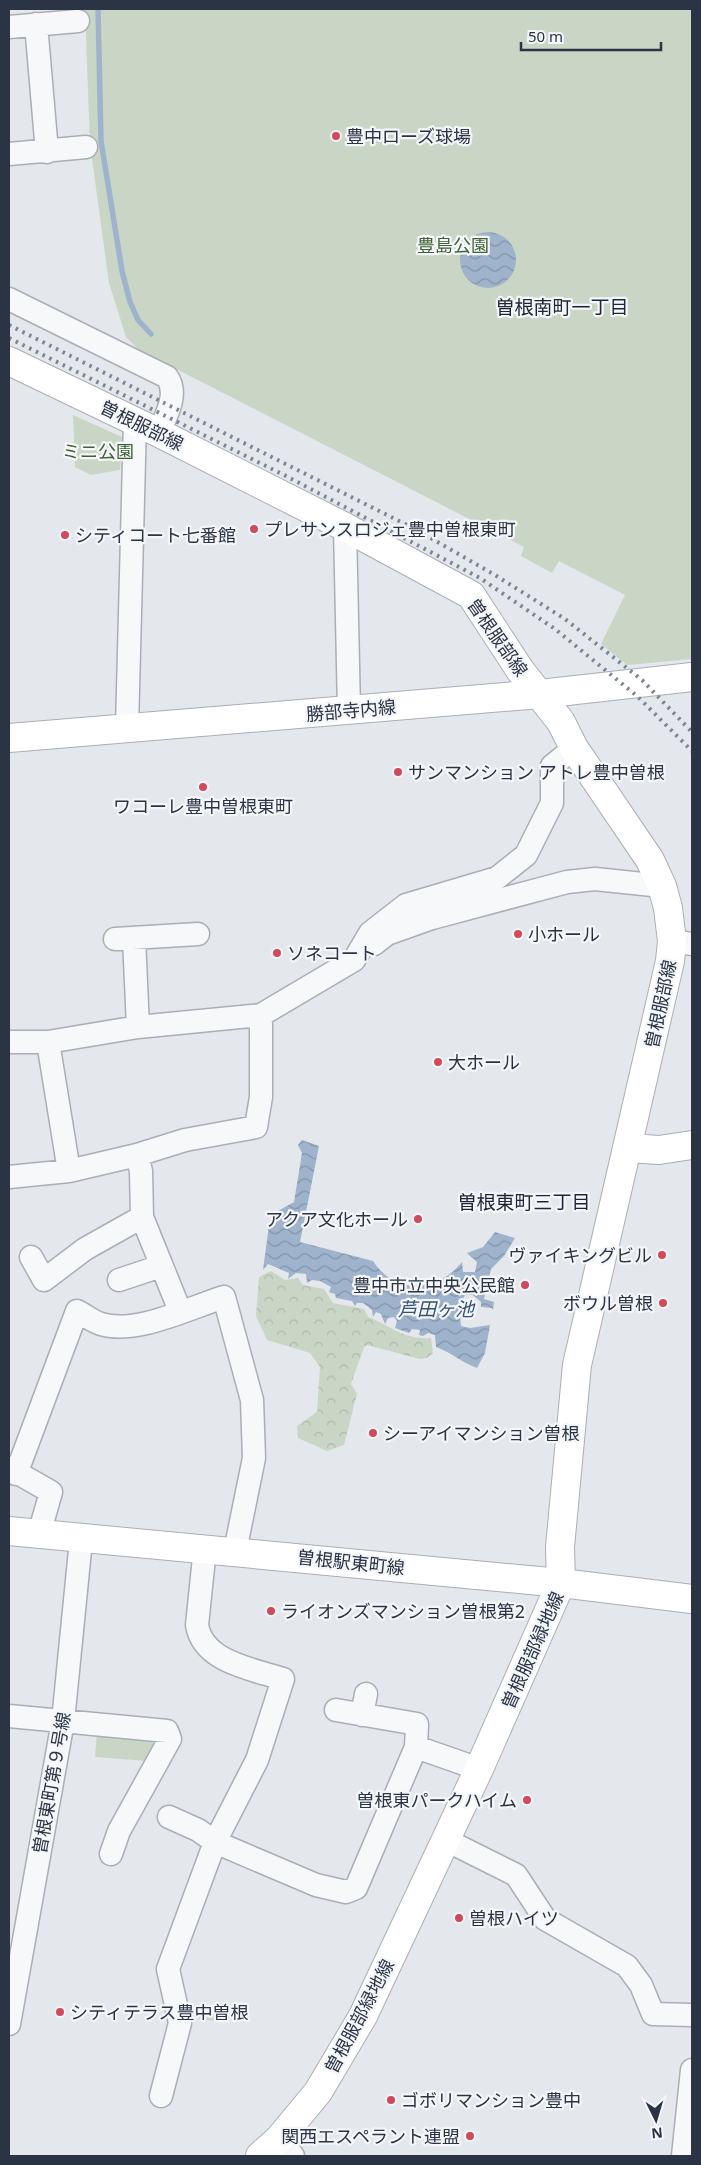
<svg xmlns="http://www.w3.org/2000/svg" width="701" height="2165" viewBox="0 0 701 2165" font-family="'Noto Sans','Noto Sans JP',sans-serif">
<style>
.green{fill:#c9d6c5}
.forest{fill:url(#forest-crowns)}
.water{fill:url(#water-waves)}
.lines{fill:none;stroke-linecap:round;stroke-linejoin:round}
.stream{stroke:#9fb4cc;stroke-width:5.5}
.street-casing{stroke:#a9aeb7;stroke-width:25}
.secondary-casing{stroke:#a9aeb7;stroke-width:30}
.street{stroke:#f7f8fa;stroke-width:22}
.secondary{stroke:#fff;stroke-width:28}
.rail{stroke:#7d8696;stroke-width:4;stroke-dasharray:2.5 5;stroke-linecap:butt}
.poi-dot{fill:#d1495b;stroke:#f4f6f9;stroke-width:2}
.labels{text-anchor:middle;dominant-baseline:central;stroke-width:4.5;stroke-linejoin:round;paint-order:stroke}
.poi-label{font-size:18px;fill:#2b3445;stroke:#f4f6f9;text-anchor:start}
.park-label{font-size:18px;fill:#3f6138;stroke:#f4f6f9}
.street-label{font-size:18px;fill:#2b3445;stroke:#f4f6f9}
.neighbourhood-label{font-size:19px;fill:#1d2536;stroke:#f4f6f9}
.water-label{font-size:19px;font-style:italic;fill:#34527a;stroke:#f4f6f9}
</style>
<defs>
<pattern id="forest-crowns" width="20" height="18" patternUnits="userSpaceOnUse" patternTransform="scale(1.25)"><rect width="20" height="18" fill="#c9d6c5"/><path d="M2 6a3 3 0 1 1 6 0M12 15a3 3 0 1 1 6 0" fill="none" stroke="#adb8ab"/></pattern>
<pattern id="water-waves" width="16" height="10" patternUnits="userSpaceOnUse" patternTransform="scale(1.25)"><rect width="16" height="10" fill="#9fb4cc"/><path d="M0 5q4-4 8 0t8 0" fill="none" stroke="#8293a7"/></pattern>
</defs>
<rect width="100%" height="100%" fill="#e4e7ec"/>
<path class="green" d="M85,9H692V659L627,665L601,644L625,595L559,561L552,573L521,556L524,547L139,350L126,337L109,283L90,144Z
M73,415L122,437L120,470L91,475L75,467Z
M97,1731L159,1741L148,1761L95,1757Z
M180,2002L233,2011L231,2018C209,2023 193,2022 180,2002Z"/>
<path class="forest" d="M271,1271L285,1280L298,1278L303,1285L324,1289L333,1303L364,1309L368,1317C392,1326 403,1340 431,1338L433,1353L427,1358L420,1359L367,1345L364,1347L351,1384L357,1394L344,1445L327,1451L298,1438L297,1426L317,1412L320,1367L310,1353L267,1340L256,1316L259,1277Z"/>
<path class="water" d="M460 260a28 28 0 1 1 56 0a28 28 0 1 1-56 0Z
M302,1140L319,1146L300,1242L373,1261C395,1295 437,1293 462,1262L463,1272H475L477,1262L467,1253L483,1247L495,1232L515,1238L504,1256L491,1269L484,1299L494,1302L493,1310L492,1308L481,1307V1302L473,1295H465L462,1301L465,1313L460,1316L461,1326L470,1328L490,1325L485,1353L477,1368C462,1363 451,1352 436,1347L435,1335L428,1333L423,1336L419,1335L420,1330L412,1329L409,1333L395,1328L397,1321L394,1317L388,1318L385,1324L381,1314L376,1312L373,1317L372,1310L363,1303H357L355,1306L352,1301L336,1298L335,1294L329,1292L331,1287L320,1281L312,1280L307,1283L306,1274L296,1273L288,1279L289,1273L268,1264L263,1270L269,1225L276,1212L294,1202L302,1153L298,1145Z"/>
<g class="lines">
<path class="stream" d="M98,9L101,141L122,271L130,302L138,320L151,334"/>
<defs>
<path id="street" d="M36,24L47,152
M9,27L78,21
M9,154L86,147
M9,299L167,377C179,394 166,415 159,433
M345,527L349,711
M127,728L135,422
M134,938L138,1027
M115,939L198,934
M672,941L692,944
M374,944L387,934L432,918L567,882L595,879L662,886
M9,1042H48L138,1027L261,1015L354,960L370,933L406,905L497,878L526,855L552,803V766L574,748
M48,1042L69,1171
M137,1155L141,1171L142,1217L180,1311
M9,1177L69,1171L137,1155L185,1140L256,1127L261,1097V1015
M31,1257L44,1280L85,1249L142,1217
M119,1280L161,1266
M9,1468L51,1492L39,1534
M16,1474L77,1311C85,1315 93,1322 101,1324C136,1335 189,1308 224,1297L252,1400L254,1458L235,1551
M336,1710L417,1724L416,1747
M362,1715L366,1694
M9,1716L167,1731L170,1739L119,1831L111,1854
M169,1817L198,1830L215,1842L316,1885L346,1892L356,1888L416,1747L479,1769
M446,1840L516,1875L545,1919L627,1966L641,1985L653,2014L692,2015
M9,2024L63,1721L81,1540
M161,2096L180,2023L168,1969L215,1842L257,1760L283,1679C252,1669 203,1662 197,1625L205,1548
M279,2139L293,2156
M683,2156L692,2070"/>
<path id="secondary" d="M9,361L159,433L345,527L471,595L520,670L561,722L574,748L650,860L662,886L668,908L672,941L670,961L577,1365L560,1547L561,1583L479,1769L363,2016L318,2092L279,2139L260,2156
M9,738L540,694L692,677
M628,1148L659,1150L692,1145
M9,1531L561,1583L692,1599"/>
</defs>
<use href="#street" class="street-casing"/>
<use href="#secondary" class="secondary-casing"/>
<use href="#street" class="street"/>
<use href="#secondary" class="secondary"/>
<path class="rail" d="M9,325L415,529L495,575L565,619L642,680L692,732
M9,338L284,475L480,578L555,629L637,696L692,751"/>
</g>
<g class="poi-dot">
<circle cx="336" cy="136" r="5"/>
<circle cx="254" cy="529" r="5"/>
<circle cx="65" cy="535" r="5"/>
<circle cx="398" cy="772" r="5"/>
<circle cx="203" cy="787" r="5"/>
<circle cx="518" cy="934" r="5"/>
<circle cx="277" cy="953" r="5"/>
<circle cx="438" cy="1062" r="5"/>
<circle cx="418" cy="1219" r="5"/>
<circle cx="662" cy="1255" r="5"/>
<circle cx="525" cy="1285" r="5"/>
<circle cx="663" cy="1303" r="5"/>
<circle cx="373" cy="1433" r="5"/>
<circle cx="271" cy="1611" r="5"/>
<circle cx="527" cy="1800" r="5"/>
<circle cx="459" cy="1918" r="5"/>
<circle cx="60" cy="2012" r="5"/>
<circle cx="391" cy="2100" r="5"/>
<circle cx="470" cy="2136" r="5"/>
</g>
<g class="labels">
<g class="poi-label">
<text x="346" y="136">豊中ローズ球場</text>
<text x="264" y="529">プレサンスロジェ豊中曽根東町</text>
<text x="75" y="535">シティコート七番館</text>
<text x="408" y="772">サンマンション アトレ豊中曽根</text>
<text x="203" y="806" text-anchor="middle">ワコーレ豊中曽根東町</text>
<text x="528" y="934">小ホール</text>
<text x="287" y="953">ソネコート</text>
<text x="448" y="1062">大ホール</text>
<text x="408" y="1219" text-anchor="end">アクア文化ホール</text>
<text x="652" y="1255" text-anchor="end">ヴァイキングビル</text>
<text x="515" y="1285" text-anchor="end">豊中市立中央公民館</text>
<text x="653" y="1303" text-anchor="end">ボウル曽根</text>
<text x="383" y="1433">シーアイマンション曽根</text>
<text x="281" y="1611">ライオンズマンション曽根第2</text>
<text x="517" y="1800" text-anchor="end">曽根東パークハイム</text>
<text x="469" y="1918">曽根ハイツ</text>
<text x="70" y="2012">シティテラス豊中曽根</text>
<text x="401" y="2100">ゴボリマンション豊中</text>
<text x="460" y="2136" text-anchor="end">関西エスペラント連盟</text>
</g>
<g class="park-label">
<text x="453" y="245">豊島公園</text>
<text x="98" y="451">ミニ公園</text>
</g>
<g class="street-label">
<text transform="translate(142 425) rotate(26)">曽根服部線</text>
<text transform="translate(498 637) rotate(55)">曽根服部線</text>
<text transform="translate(351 710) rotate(-5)">勝部寺内線</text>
<text transform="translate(660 1004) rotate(-78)">曽根服部線</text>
<text transform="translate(351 1562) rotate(6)">曽根駅東町線</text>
<text transform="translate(532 1650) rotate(-66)">曽根服部緑地線</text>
<text transform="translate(51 1783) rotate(-80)">曽根東町第９号線</text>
<text transform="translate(359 2016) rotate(-62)">曽根服部緑地線</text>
</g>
<g class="neighbourhood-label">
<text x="562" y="307">曽根南町一丁目</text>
<text x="524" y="1202">曽根東町三丁目</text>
</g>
<g class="water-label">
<text x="436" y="1309">芦田ヶ池</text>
</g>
</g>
<rect width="701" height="2165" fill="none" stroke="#2b3445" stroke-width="20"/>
<g transform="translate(656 2120) rotate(175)" stroke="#f4f6f9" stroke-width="4" paint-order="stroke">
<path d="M0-4L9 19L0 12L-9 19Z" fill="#2b3445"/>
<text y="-8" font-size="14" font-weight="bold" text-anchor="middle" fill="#2b3445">N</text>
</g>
<path d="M521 42v8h140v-8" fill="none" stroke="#2b3445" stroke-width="2.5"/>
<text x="528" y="42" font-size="15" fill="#2b3445" stroke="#f4f6f9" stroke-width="4" paint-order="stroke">50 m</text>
</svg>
